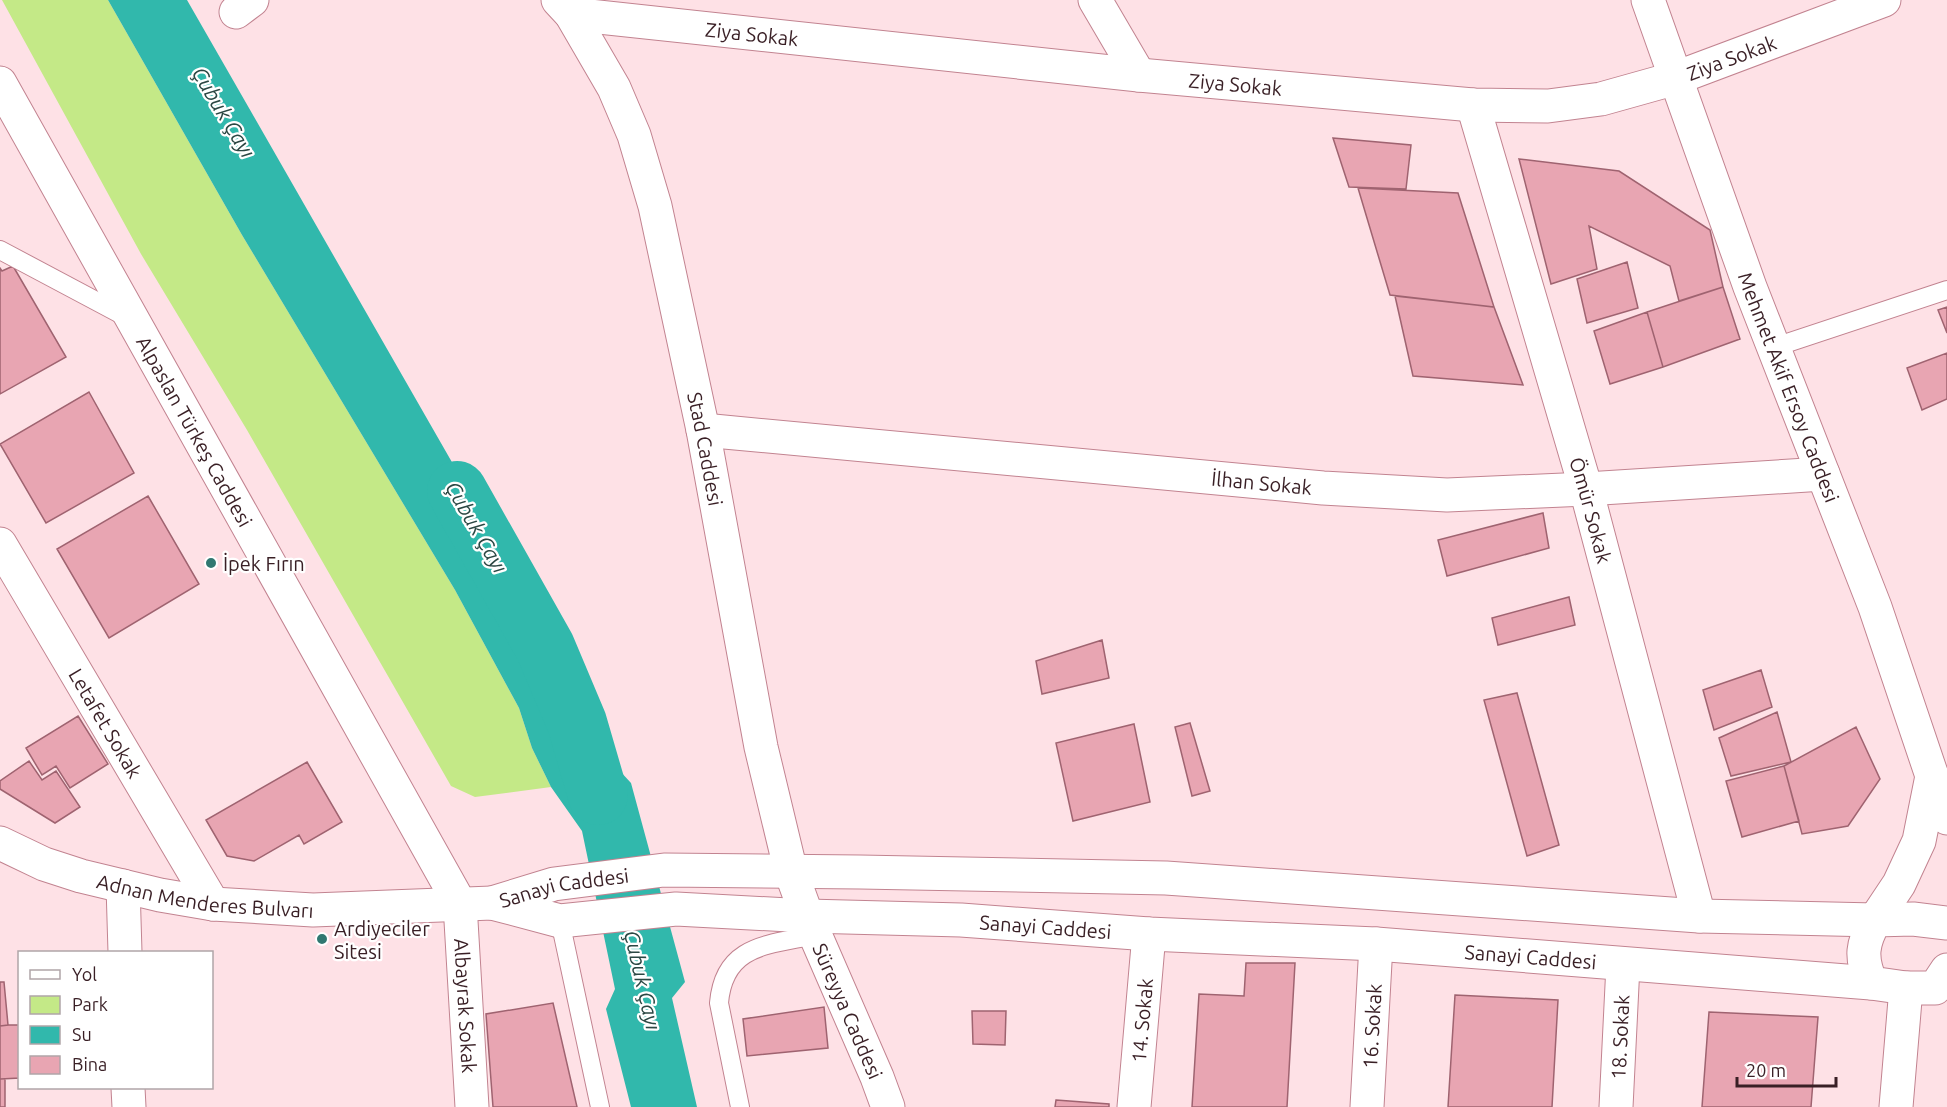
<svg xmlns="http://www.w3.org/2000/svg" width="1947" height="1107" viewBox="0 0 1947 1107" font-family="Ubuntu,sans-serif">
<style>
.green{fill:#c4e987}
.water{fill:#31b8ac}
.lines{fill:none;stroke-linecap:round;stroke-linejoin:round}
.river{stroke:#31b8ac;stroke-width:60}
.building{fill:#e8a5b2;stroke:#9f6370;stroke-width:1.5}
.lane-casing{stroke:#c28390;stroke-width:20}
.street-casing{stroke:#c28390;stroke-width:35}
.secondary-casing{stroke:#c28390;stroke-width:35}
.lane{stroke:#fff;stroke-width:18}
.street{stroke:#fff;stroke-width:33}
.secondary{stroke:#fff;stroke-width:33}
.poi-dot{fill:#317871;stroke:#fff;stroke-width:2}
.labels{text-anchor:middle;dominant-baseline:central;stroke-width:4.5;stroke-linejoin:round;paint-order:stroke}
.street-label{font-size:20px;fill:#391f25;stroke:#fff}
.poi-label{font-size:20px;fill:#391f25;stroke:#fff;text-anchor:start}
.water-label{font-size:21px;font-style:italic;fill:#2b4743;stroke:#fff}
</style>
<rect width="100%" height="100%" fill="#fee1e6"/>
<path class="green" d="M2,0H108L242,235L455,590L519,708L532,748L551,787L475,797L451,786L247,430L141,254Z"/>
<path class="water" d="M108,0H187L453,464L538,657L553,687L607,757L631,783L685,982L672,998L697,1107H631L606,1009L615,989L582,831L551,787L532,748L519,708L455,590L242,235Z"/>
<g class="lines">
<path class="river" d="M457,491L545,647L577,723L598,795"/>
</g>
<path class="building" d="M1333,138L1411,145L1406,189L1349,187Z
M1519,159L1619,171L1710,230L1723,287L1679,301L1670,266L1589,226L1597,269L1551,284Z
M1358,188L1458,193L1494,307L1390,295Z
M1627,262L1638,308L1587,323L1577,279Z
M13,266L66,357L0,394V268L2,271Z
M1723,287L1740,339L1663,367L1647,312Z
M1395,296L1494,307L1523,385L1413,376Z
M1947,307V333L1938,310Z
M1647,312L1663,367L1610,384L1594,331Z
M1947,353V399L1922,410L1907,368Z
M89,392L134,473L46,523L0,444Z
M148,496L199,584L109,638L57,549Z
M1543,513L1549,548L1447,576L1438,540Z
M1569,597L1575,625L1498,645L1492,618Z
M1102,640L1109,678L1042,694L1036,661Z
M1761,670L1772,707L1714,730L1703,690Z
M1517,693L1559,845L1527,856L1484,700Z
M1777,712L1791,762L1731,776L1719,738Z
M78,716L108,764L70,788L56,766L42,775L26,748Z
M1190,723L1210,791L1192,796L1175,727Z
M1134,724L1150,802L1073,821L1056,743Z
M1856,727L1880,779L1848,826L1802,834L1784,766Z
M29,761L42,780L56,771L80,807L55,823L0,789V781Z
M307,762L342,822L304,844L299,835L254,861L227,856L206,820Z
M1784,766L1799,821L1742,837L1726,781Z
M1246,963H1295L1287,1107H1192L1199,994L1244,996Z
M0,982H4L8,1025L0,1026Z
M1455,995L1558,1000L1552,1107H1448Z
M553,1003L577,1107H493L486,1014Z
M824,1007L828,1048L747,1056L743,1019Z
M972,1011H1006L1005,1045L973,1044Z
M1709,1012L1818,1017L1811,1107H1702Z
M8,1025H20V1078L0,1079V1026Z
M0,1079H5V1107H0Z
M1056,1100L1109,1104V1107H1055Z"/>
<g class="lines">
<defs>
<path id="lane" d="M0,250L128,318
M1775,347L1947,290
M560,921L600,1107
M740,1107L719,1003C724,944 769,945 815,935"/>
<g id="street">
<path d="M1095,0L1139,75"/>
<path d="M236,12L252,0"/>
<path id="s1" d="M571,14L1139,75L1473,105L1548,106L1601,99L1676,78L1884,0"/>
<path id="s2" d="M1473,105L1586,489L1699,916"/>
<path id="s3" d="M703,430L1323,488L1447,495L1586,489L1823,474"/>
<path id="s4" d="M0,544L213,904"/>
<path d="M123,886L125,952"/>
<path id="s5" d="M460,904L472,1107"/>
<path d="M128,1088L129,1107"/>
<path id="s6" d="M1134,1107L1149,934"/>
<path id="s7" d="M1367,1107L1376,944"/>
<path id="s8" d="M1616,1107L1623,965"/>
</g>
<g id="secondary">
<path id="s9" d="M558,0L571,14L614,88L634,135L655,206L703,430L761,747L791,872L807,916L877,1077L888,1107"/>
<path id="s10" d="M1648,0L1750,287L1875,607L1932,776"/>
<path id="s11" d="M0,83L460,904"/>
<path id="s12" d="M0,843L44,864L81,876L160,895L213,904L313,910L492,903L560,921L676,909L807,916L961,920L1149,934L1376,944L1871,983"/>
<path id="s13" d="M492,903L554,884L664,870L860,872L1166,878L1699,916L1875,920L1899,884L1919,841L1932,776L1947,818"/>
<path d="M1947,923L1913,919L1875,920C1862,944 1860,957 1871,983L1906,988H1935L1947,970"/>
<path d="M1896,1107L1906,988"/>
</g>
</defs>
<use href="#lane" class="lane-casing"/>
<use href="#street" class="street-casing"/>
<use href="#secondary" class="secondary-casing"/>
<use href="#lane" class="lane"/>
<use href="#street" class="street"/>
<use href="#secondary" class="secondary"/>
</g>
<g class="poi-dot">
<circle cx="211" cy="563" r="6"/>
<circle cx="322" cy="939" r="6"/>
</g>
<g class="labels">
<g class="street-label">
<text stroke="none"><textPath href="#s1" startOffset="182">Ziya Sokak</textPath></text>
<text stroke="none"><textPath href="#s1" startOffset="1172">Ziya Sokak</textPath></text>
<text stroke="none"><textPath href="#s1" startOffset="668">Ziya Sokak</textPath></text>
<text stroke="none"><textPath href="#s10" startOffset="412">Mehmet Akif Ersoy Caddesi</textPath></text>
<text stroke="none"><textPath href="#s11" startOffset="399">Alpaslan Türkeş Caddesi</textPath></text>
<text stroke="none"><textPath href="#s9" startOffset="478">Stad Caddesi</textPath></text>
<text stroke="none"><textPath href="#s3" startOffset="561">İlhan Sokak</textPath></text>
<text stroke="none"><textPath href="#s2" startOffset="422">Ömür Sokak</textPath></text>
<text stroke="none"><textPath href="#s4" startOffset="208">Letafet Sokak</textPath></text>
<text stroke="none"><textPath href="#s13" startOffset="74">Sanayi Caddesi</textPath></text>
<text stroke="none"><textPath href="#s12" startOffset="214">Adnan Menderes Bulvarı</textPath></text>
<text stroke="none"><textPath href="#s12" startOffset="1059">Sanayi Caddesi</textPath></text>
<text stroke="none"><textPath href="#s12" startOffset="1545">Sanayi Caddesi</textPath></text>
<text stroke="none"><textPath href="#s5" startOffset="102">Albayrak Sokak</textPath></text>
<text stroke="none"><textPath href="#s9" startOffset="1060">Süreyya Caddesi</textPath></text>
<text stroke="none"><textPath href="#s6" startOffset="87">14. Sokak</textPath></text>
<text stroke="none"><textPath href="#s7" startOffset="81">16. Sokak</textPath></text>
<text stroke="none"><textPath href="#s8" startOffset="70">18. Sokak</textPath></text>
</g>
<g class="poi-label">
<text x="223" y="563">İpek Fırın</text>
<text x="334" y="928">Ardiyeciler<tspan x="334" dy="23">Sitesi</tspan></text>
</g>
<g class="water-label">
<text transform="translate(224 112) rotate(59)">Çubuk Çayı</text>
<text transform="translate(477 527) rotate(60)">Çubuk Çayı</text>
<text transform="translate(643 980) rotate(77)">Çubuk Çayı</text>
</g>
</g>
<rect x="18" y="951" width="195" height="138" fill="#ffffff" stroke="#b0a5a8" stroke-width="1.5"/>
<rect x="30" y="970" width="30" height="9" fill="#ffffff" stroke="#b0a5a8" stroke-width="1.5"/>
<text x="72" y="981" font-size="18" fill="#391f25">Yol</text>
<rect x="30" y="996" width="30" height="18" fill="#c4e987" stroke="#b0a5a8" stroke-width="1.5"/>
<text x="72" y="1011" font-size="18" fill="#391f25">Park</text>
<rect x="30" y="1026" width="30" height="18" fill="#31b8ac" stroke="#b0a5a8" stroke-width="1.5"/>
<text x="72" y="1041" font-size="18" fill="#391f25">Su</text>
<rect x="30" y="1056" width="30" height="18" fill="#e8a5b2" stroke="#b0a5a8" stroke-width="1.5"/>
<text x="72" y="1071" font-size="18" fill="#391f25">Bina</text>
<path d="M1737 1077v9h99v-9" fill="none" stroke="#391f25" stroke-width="3"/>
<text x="1746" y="1077" font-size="18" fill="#391f25" stroke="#ffffff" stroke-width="4.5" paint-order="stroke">20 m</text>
</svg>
